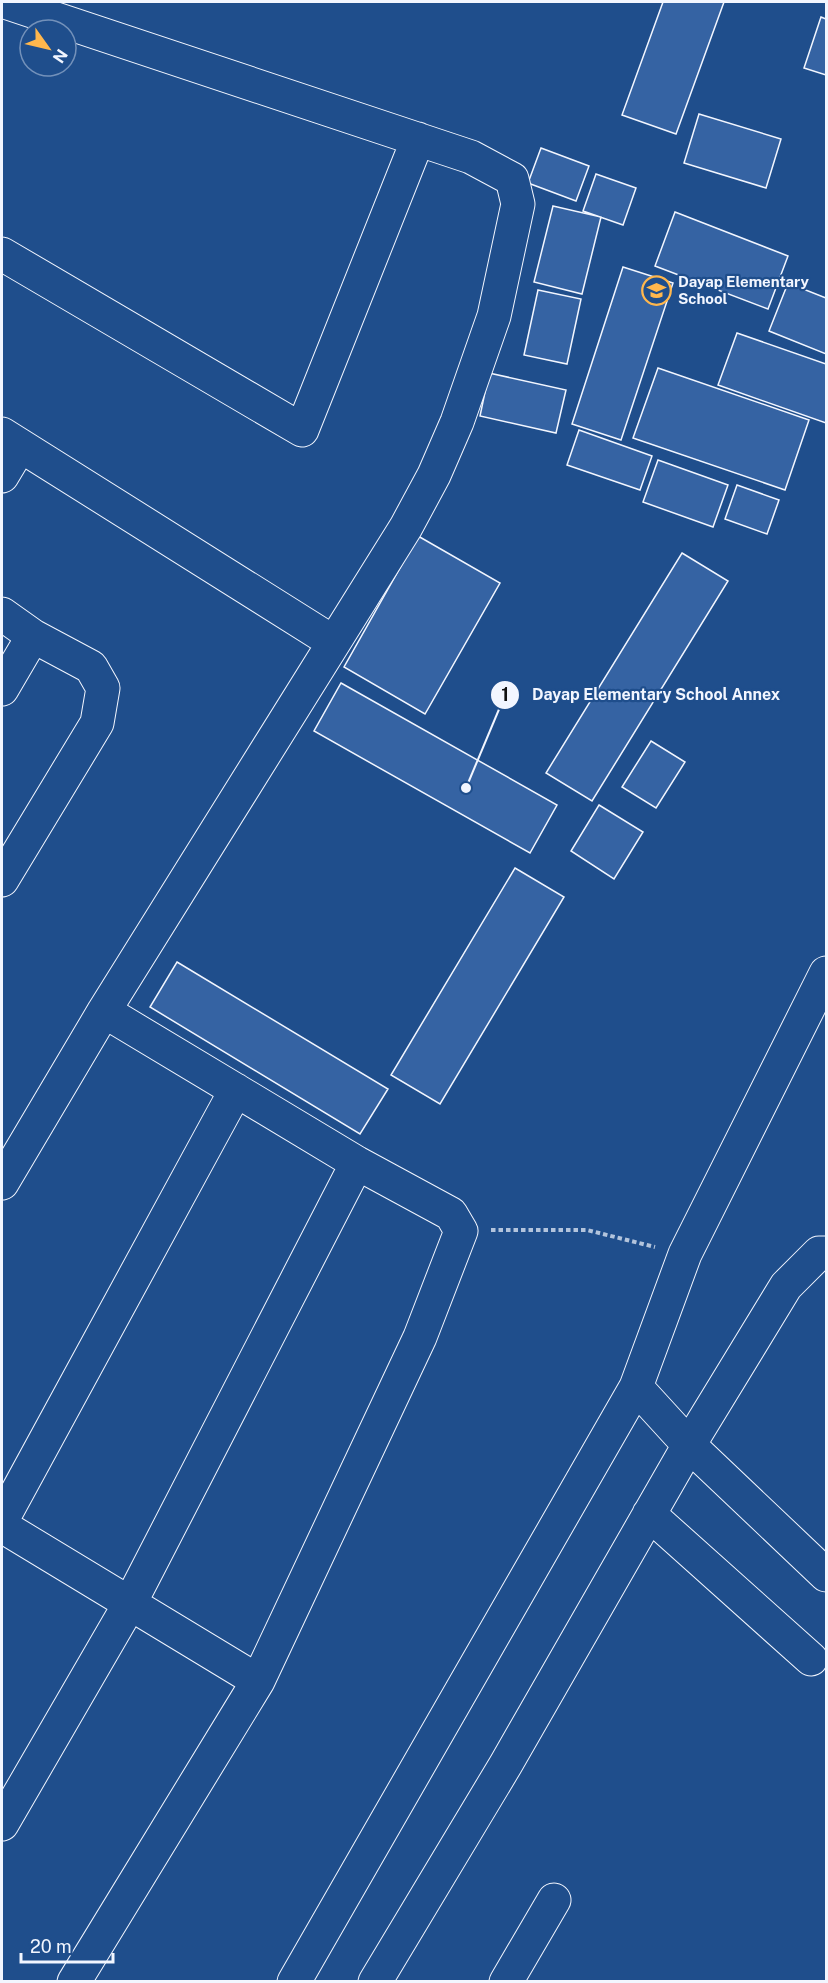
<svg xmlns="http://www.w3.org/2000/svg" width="828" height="1983" viewBox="0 0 828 1983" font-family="'Public Sans',sans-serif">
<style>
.building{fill:#3563a3;stroke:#f2f6ff;stroke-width:1.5}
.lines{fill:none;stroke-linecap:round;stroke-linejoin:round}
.minor-casing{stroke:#f2f6ff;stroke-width:35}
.path{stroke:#b3c4dc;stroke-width:4;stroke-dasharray:4.5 3;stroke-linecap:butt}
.minor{stroke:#1f4e8c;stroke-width:33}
.labels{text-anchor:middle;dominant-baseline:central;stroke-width:4.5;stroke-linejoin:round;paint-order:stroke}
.poi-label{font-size:15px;font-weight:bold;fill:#f2f6ff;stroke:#1f4e8c;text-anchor:start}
.leader{fill:none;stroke:#f2f6ff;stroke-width:2}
.callout-dot{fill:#f2f6ff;stroke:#1f4e8c;stroke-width:2}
.mark-label{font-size:18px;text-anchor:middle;font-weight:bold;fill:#111}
.callout-label{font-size:16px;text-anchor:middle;font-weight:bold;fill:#f2f6ff;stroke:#1f4e8c;stroke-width:4.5;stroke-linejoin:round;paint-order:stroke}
</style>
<rect width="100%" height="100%" fill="#1f4e8c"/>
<path class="building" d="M663,2H724L676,134L622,115Z
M821,17L826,19V75L804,68Z
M699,114L781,139L766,188L684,163Z
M541,148L589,166L576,201L528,183Z
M596,174L636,188L623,225L583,211Z
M553,206L601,217L582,294L534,282Z
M675,212L788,256L768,309L655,266Z
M623,267L673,283L621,440L572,424Z
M788,283L826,298V354L769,331Z
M538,290L581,299L567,364L524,355Z
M737,333L826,364V423L718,385Z
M658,368L809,420L785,490L633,438Z
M489,373L566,390L556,433L480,416Z
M579,430L652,456L640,490L567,465Z
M658,460L728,485L713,527L643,502Z
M737,485L779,500L767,534L725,519Z
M418,536L500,583L425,714L344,667Z
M682,553L728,581L592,801L546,773Z
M341,683L557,805L530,853L314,731Z
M651,741L685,762L656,808L622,787Z
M599,805L643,832L614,879L571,851Z
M515,868L564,897L440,1104L391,1075Z
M177,962L388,1089L360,1134L150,1007Z"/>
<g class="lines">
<defs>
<path id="minor" d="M2,254L302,430L418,139
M2,434L333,642
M2,476L20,446
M2,614L33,636L91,667L103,688L97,723L2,880
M2,689L33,636
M2,1183L104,1011L406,527L434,475L457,422L494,316L518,204L512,179L471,157L5,2
M636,1387L689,1445L826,1575
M649,1514L811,1659
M2,1520L236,1090
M2,1526L258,1681
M2,1824L129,1605L357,1163
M74,1982L258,1681L420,1337L461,1231L451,1214L357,1163L104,1011
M294,1982L636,1387L685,1254L826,973
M375,1982L506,1764L689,1445L786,1286L819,1253H826
M506,1982L554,1900"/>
</defs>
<use href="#minor" class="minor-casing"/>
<path class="path" d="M491,1230H587L655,1247"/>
<use href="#minor" class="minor"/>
</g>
<defs>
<symbol id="school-ring" viewBox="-11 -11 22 22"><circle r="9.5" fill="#1f4e8c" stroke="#ffb74d" stroke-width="1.5"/><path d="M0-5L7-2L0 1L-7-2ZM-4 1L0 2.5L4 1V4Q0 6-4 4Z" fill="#ffb74d"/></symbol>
</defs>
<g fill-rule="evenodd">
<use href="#school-ring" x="640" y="274" width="33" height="33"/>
</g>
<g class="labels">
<g class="poi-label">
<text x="678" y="281">Dayap Elementary<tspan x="678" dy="17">School</tspan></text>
</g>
</g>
<path class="leader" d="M466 788L505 695"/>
<g class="callout-dot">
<circle cx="466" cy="788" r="6"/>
<circle cx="505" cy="695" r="15"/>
</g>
<g class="mark-label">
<text x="505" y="701">1</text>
</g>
<g class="callout-label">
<text x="656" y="700">Dayap Elementary School Annex</text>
</g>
<rect width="828" height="1983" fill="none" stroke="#f2f6ff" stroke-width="6"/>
<g transform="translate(48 48) rotate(124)"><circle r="28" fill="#1f4e8c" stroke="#7391ba" stroke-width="1.5"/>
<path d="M0-4.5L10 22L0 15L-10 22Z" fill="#ffb74d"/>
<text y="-9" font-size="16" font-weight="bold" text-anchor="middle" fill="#f2f6ff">N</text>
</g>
<path d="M21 1953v9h92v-9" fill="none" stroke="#f2f6ff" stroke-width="3"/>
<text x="30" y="1953" font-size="18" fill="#f2f6ff" stroke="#1f4e8c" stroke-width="4.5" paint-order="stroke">20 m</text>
</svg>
